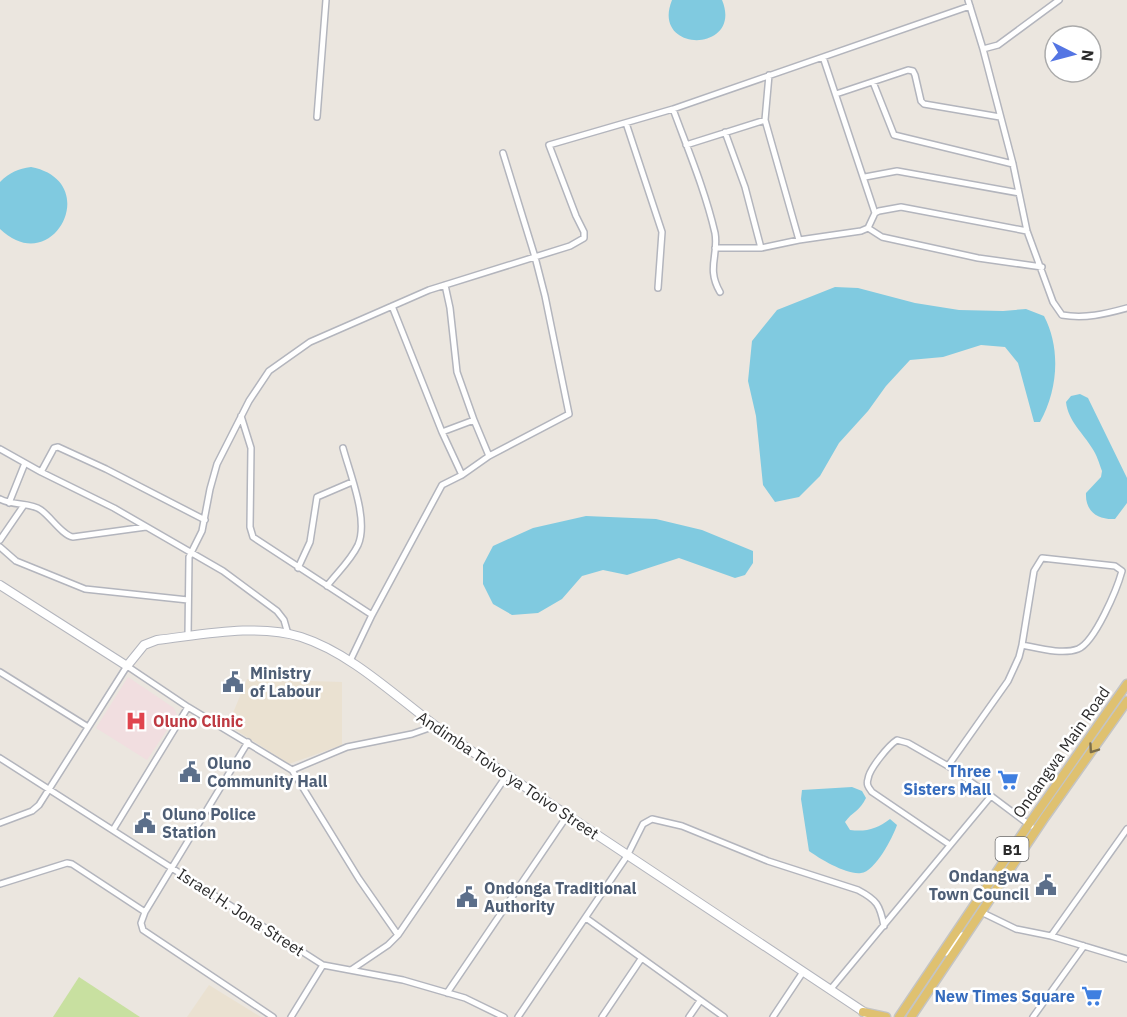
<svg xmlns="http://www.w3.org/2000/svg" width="1127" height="1017" viewBox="0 0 1127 1017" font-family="'IBM Plex Sans',sans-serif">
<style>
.education{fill:#eae1d1}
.medical{fill:#f1dee0}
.pitch{fill:#c8e0a0}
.water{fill:#80cae0}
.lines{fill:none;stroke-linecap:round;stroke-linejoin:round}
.street-casing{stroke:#b3b5bd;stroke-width:8}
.secondary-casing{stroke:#b3b5bd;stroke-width:10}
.primary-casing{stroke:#c4c4c4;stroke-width:11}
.street{stroke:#fff;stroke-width:5}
.secondary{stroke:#fff;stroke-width:8}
.primary{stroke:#dfc170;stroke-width:8}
.oneway{stroke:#7c6e4a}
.labels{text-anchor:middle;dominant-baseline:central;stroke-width:5;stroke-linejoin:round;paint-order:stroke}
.shield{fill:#fff;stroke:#6b6b6b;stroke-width:1.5}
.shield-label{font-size:15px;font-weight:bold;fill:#2b2b2b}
.service-label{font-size:16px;font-weight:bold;fill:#4e5e75;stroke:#fff;text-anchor:start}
.health-label{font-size:16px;font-weight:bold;fill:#be3a42;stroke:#fff;text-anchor:start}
.street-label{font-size:16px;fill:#2b2b2b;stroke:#fff}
.shop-label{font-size:16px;font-weight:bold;fill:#366cbe;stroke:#fff;text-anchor:end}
</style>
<rect width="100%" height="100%" fill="#ebe6df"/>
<path class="education" d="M247,679L342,682V745L289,764L228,725Z
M209,985L261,1017H187Z"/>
<path class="medical" d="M128,677L174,708L177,715L147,760L96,728Z"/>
<path class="pitch" d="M79,977L140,1017H53Z"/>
<path class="water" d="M672,0H722C744,53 650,54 672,0Z
M31,167C104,181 53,280 0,229V182C10,172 18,169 31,167Z
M835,287L858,288L915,303L959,310L1003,311L1026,309L1044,316C1061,348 1058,390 1040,422H1034L1018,363L1005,347L981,345L943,357L910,360L886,386L868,411L839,443L820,476L799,497L775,502L763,485L756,416L748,381L752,341L777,310Z
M1080,394L1088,398L1127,478V503L1115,519C1097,520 1085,511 1086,493L1101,477L1102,471C1099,463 1097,455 1092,448C1083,433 1068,421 1066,402L1071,396Z
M586,516L656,519L702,530L753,551V563L745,575L735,578L679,558L627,575L603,570L582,576L562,599L538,613L512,615L493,604L483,584V565L493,546L533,528Z
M852,787L862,791L866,798C860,811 852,812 845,822L850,830C866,832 877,829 890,819L897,825C893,837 875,872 861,873C847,875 820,859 809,851L801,799L802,790Z"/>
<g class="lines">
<defs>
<path id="street" d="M968,0L983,49L1013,164L1027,231L1053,302L1062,315C1085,319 1105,314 1127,308
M983,49L998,45L1059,0
M823,57L875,213
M769,75L765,120L799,240
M873,82L894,135L1013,164
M836,94L908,70L913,71L915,75L921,101L924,104L1000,117
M673,109C688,150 705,190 715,233C719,255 706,268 720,292
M317,117L326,0
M626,123L662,232L658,288
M725,132L745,187L761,248
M686,145L765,120
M865,177L897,171L1019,193
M868,228L882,237L978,258L1042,267
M715,248H761L799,240L861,231L868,228L875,213L879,211L901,207L1027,231
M445,285L450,308L457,372L474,420L489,456
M392,306L442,432L462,475
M241,416L251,448L250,527L253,537L372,615
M442,432L474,420
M0,449L41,472L114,508L223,571L277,611L284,620L288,634
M41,472L54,448L58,447L106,469L205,520
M0,499C13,506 30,502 41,510C51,517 62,535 73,537L146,527
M9,503L25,463
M0,540L24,505
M0,547L16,561L85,589L188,600
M1042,558L1115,566L1122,571C1117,589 1095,642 1078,649C1062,655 1038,648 1022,645L1034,571Z
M298,568L310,542L317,497L352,482
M327,586C337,573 351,560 358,545C369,520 350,474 343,448
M188,636L189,557L202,531L210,489L217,464L249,401L269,371L310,342L429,290L570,246L584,238V232L576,216L549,145L673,109L970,6
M350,661L372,615L442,485L462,475L489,456L569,414L545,296L535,257L503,153
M0,672L88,727
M0,758L323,965L403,980L465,998L504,1017
M948,766L991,796
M292,770L347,747L412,734L435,726
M0,823L32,811L39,805L127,666L188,707L292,770L359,879L398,935
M113,830L188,707
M950,845L872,792C869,788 866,785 868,779C869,769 889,745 897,740L908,743L948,766L1008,681L1019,657L1022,645
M0,884L67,863L72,864L145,912L248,742
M145,912L141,923L143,930L273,1017
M981,912L1016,929L1051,936L1127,959
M586,918L724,1017
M1051,936L1127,829
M946,953L962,935
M351,970L388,945L398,935L507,775
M830,990L991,796L1031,826
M447,993L567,816
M291,1017L323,965
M518,1017L627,856L643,824L652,819L682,826L768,861L858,890C877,900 880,905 884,926
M602,1017L641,959
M689,1017L700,1001
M773,1017L803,972
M1033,1017L1084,946"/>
<path id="secondary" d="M0,585L127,666L144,645L157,640C201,635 258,623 301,637C357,655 406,707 455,740C592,832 730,923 867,1014"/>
<path id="primary" d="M863,1012L886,1017
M899,1017L1029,824L1127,684
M911,1017L1045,817L1127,701"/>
</defs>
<use href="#street" class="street-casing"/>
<use href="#secondary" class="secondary-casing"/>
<use href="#primary" class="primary-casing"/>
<use href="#street" class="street"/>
<use href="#secondary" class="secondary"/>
<use href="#primary" class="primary"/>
</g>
<defs><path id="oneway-chevron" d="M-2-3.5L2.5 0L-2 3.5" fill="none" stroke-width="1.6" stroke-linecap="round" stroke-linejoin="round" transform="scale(1.5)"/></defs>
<use class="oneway" href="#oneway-chevron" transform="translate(1093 749) rotate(125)"/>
<defs>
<symbol id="civic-bare" viewBox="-9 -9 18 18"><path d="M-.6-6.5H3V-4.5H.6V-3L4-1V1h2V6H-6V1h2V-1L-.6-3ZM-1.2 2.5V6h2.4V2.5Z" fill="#5c6f8a" stroke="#fff" stroke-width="2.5" paint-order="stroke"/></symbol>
<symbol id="hospital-bare" viewBox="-9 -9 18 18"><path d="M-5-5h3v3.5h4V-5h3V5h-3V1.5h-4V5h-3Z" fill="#e0444e" stroke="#fff" stroke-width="2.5" paint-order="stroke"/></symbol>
<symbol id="supermarket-bare" viewBox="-9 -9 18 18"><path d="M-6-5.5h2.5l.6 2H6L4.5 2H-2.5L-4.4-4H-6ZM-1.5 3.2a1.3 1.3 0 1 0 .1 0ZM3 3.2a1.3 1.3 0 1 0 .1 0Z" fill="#3f7fe0" stroke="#fff" stroke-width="2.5" paint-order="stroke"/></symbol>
</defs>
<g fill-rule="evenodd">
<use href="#civic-bare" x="218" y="667" width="30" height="30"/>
<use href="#hospital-bare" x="121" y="706" width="30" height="30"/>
<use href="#civic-bare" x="175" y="757" width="30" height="30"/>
<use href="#supermarket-bare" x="993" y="765" width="30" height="30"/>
<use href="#civic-bare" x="130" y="808" width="30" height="30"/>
<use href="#civic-bare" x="1031" y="870" width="30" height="30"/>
<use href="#civic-bare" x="452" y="882" width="30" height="30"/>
<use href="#supermarket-bare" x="1077" y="981" width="30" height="30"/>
</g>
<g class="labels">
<rect class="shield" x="995.5" y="837" width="33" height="24" rx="4.5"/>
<g class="shield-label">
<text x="1012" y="849">B1</text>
</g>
<g class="service-label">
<text x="250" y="673">Ministry<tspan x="250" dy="18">of Labour</tspan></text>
<text x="207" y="763">Oluno<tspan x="207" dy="18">Community Hall</tspan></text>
<text x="162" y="814">Oluno Police<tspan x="162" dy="18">Station</tspan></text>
<text x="1029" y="876" text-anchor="end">Ondangwa<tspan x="1029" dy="18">Town Council</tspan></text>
<text x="484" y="888">Ondonga Traditional<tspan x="484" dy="18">Authority</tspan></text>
</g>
<g class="health-label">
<text x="153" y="721">Oluno Clinic</text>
</g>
<g class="street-label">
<text transform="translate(1061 752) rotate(-55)">Ondangwa Main Road</text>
<text transform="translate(508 775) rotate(34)">Andimba Toivo ya Toivo Street</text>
<text transform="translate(241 912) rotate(33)">Israel H. Jona Street</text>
</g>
<g class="shop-label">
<text x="991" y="771">Three<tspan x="991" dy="18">Sisters Mall</tspan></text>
<text x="1075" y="996">New Times Square</text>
</g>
</g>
<g transform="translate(1073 54) rotate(96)"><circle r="28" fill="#ffffff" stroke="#aaaaaa" stroke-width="1.5"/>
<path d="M0-4.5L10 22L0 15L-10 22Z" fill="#5475e3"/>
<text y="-9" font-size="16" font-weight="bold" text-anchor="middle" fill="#2b2b2b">N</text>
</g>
</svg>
